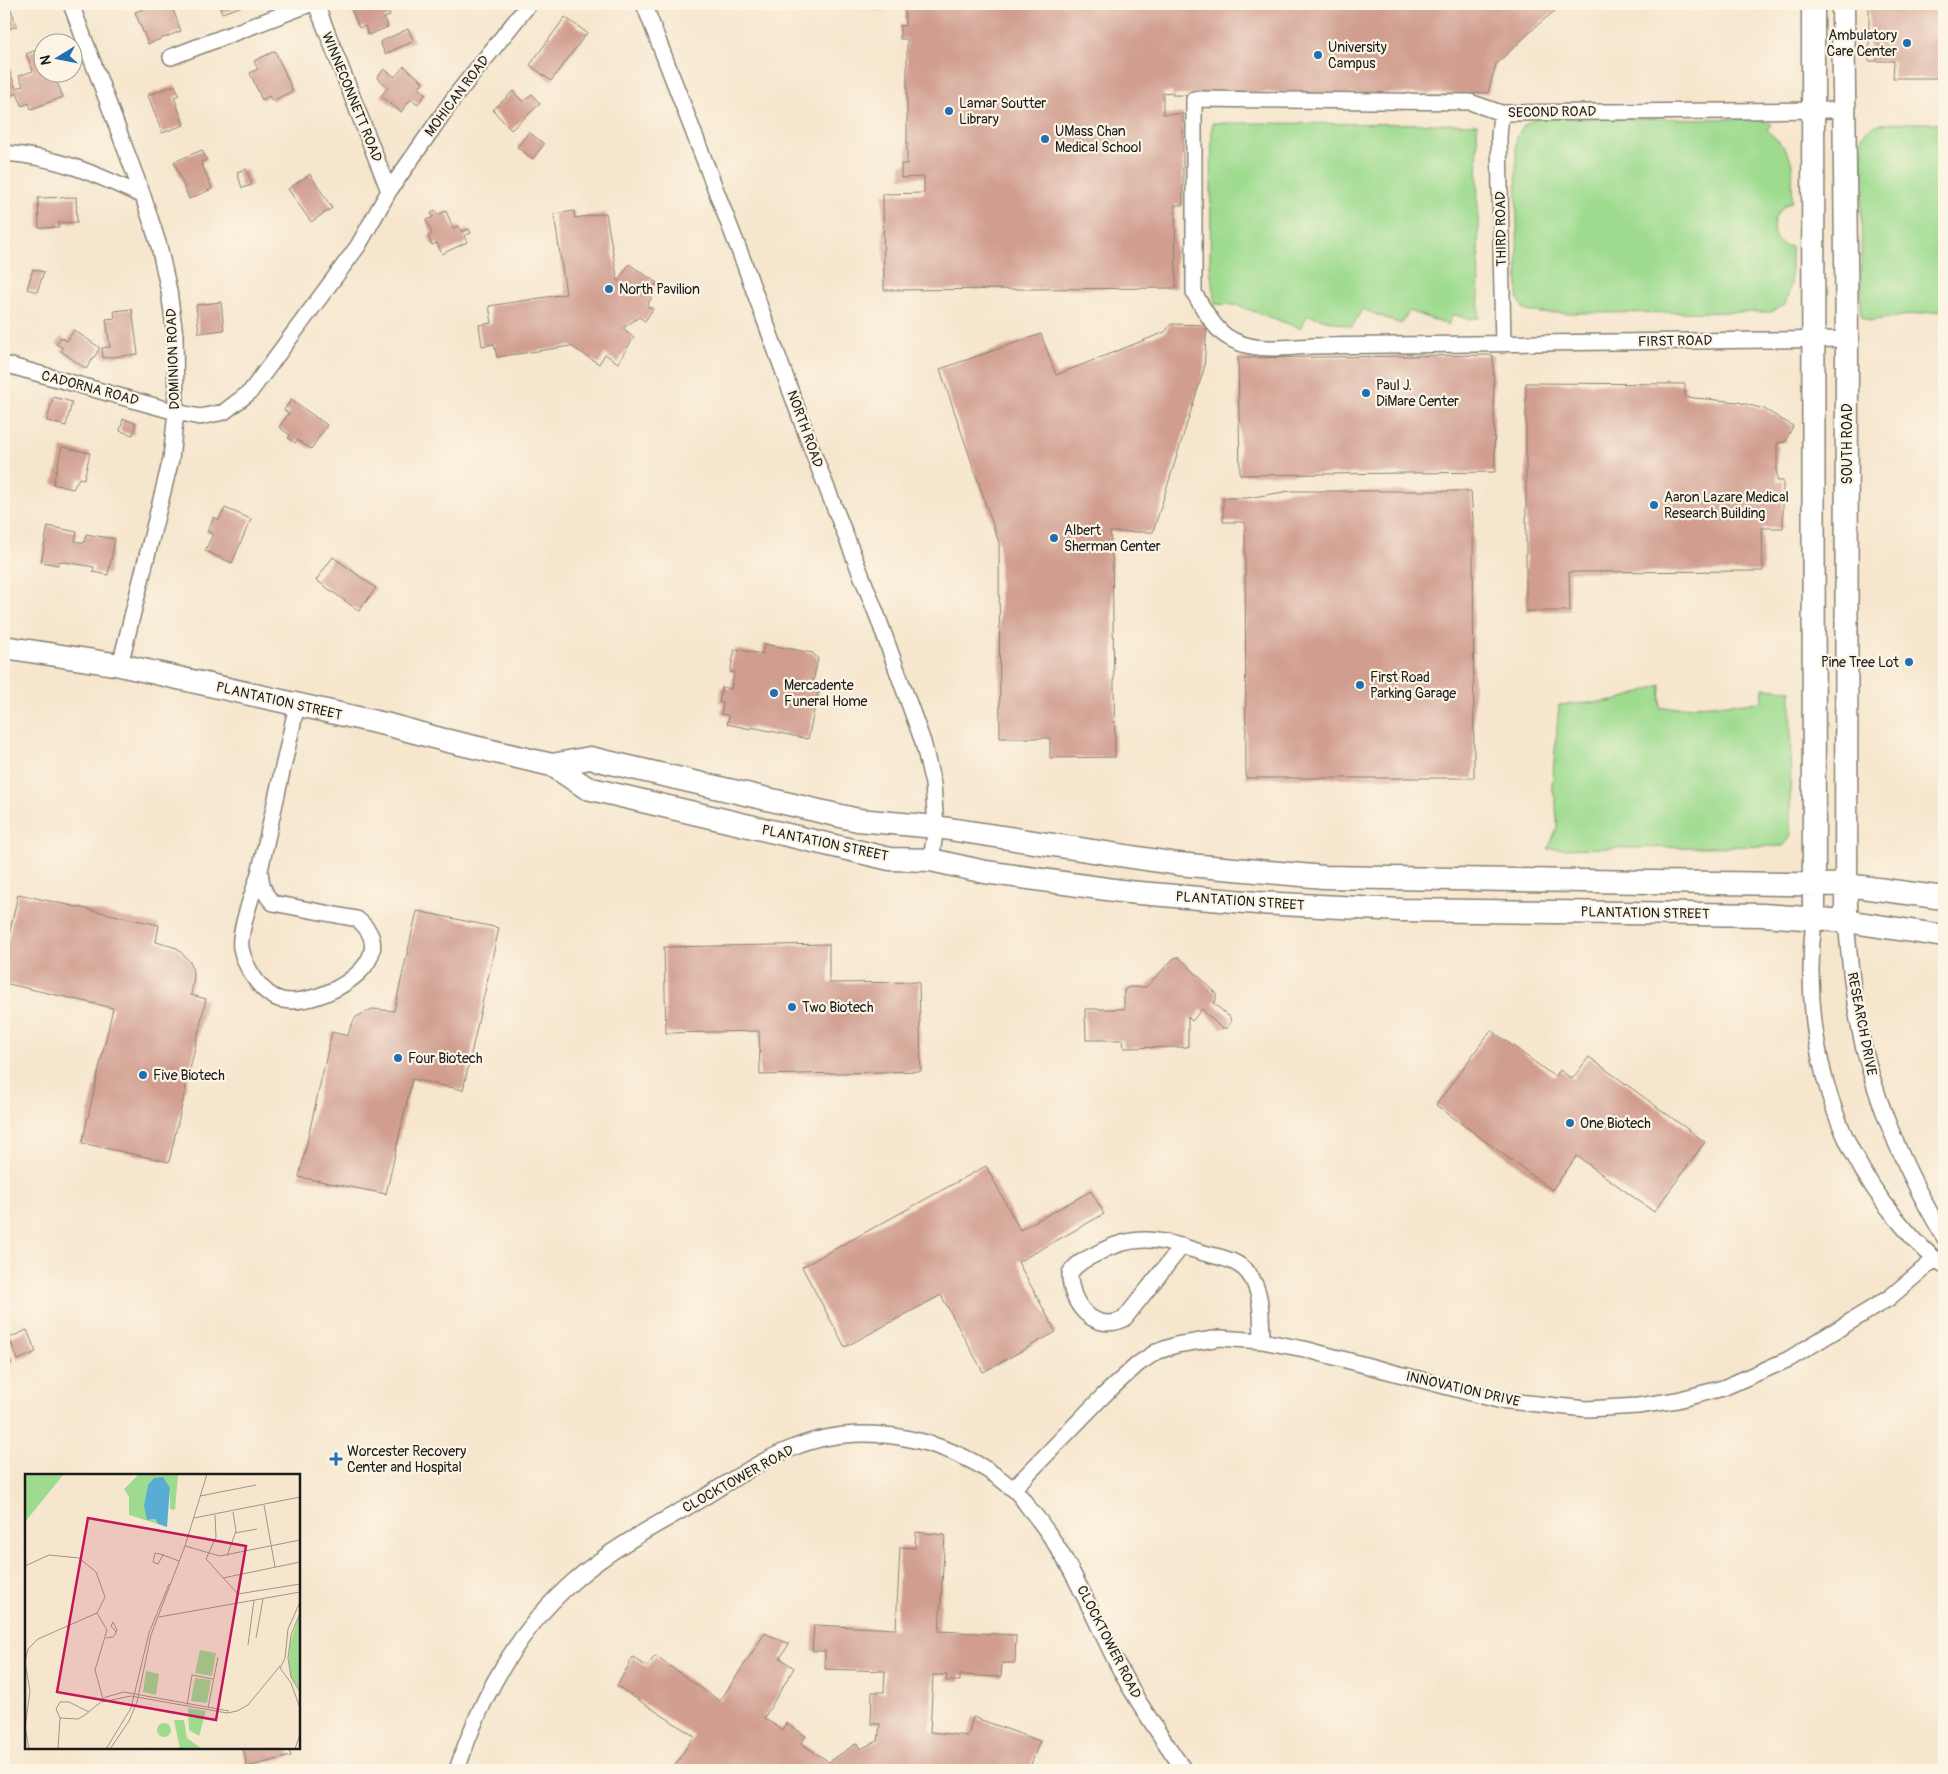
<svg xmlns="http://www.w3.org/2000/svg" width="1948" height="1774" viewBox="0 0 1948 1774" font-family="Pangolin,sans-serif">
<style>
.green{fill:#9edb8f;stroke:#5d7c56}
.building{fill:#d09d8f}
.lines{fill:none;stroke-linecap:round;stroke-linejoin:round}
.street-casing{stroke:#898174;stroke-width:18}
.secondary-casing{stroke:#898174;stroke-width:25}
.street{stroke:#fff;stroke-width:15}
.secondary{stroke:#fff;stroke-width:22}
.poi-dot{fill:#1f6fb2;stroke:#fcf5e5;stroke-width:2}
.labels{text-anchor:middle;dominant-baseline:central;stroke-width:4.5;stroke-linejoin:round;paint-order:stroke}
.poi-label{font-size:14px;fill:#1c1c1c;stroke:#fcf5e5;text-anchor:start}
.street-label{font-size:14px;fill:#1c1c1c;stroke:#fcf5e5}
.inset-road{fill:none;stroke:#9f9586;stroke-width:1}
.view{fill:#c2185b;fill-opacity:0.15;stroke:#c2185b;stroke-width:2.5}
.inset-edge{fill:none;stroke:#1c1c1c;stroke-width:2.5}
</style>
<rect width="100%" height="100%" fill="#fcf5e5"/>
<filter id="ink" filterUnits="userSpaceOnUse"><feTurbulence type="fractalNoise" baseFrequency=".02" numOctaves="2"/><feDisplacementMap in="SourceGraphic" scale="10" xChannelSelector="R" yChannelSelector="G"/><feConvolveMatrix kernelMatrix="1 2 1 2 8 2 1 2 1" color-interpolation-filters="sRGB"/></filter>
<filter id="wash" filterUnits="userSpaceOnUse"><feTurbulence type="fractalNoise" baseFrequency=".0096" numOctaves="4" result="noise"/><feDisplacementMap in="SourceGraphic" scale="20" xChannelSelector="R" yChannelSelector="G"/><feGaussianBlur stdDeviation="1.12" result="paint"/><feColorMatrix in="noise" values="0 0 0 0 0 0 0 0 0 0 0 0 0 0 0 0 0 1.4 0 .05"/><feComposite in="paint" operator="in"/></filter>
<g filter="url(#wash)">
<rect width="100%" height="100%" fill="#f6e6cd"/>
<path class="green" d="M1539,118L1758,119L1771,124L1767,130C1798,159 1792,161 1792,202C1768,211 1766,245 1791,247V283L1785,305L1771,312L1542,313L1525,311L1518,299L1516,141C1520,128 1526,122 1539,118Z
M1212,123L1477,124L1479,318L1467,319L1453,314L1448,325L1409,311L1401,324L1362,309L1352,327L1308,315L1300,328L1236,305L1215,304L1210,267Z
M1892,123H1944V310L1868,321L1861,317L1862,137C1870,124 1878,124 1892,123Z
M1661,685L1660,708L1762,702L1763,688L1791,690L1790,838L1783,846L1548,849L1557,828L1556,802L1552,786L1559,705L1615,701Z"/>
<g id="blocks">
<path class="building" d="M4,4H9L17,26L4,31Z
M158,4H171L181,31L148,44L135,12Z
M219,4H249L222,13Z
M355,4H385L390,16L384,18L388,27L368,35L365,26L359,28L350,6Z
M826,4H1564L1542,21L1496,64L1488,93L1311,94V92L1234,93V96L1172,95L1173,92L1163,93V114H1183V205H1175L1176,288L884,290L883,194L924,193V177L901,178V164H907V39H900V25L905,26V8H826Z
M1869,4H1944V78H1893L1894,61H1869Z
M565,17L587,33L551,81L530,65Z
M408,29L414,41L385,54L380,42Z
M40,49L42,72H53L63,97L31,109L29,103L22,106L17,93L4,99V63L6,62L16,88L23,86L19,76L33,71L26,54Z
M275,51L293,91L272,101L269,96L262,100L250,73L258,69L254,61Z
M404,66L423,82L418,88L426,94L418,104L411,99L401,112L381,96L388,87L377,78L384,69L395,77Z
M175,85L179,95L174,97L184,125L162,133L148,95Z
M513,91L523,102L532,94L540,104L511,130L493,110Z
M529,132L544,144L533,159L517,147Z
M202,150L207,160L201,162L212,189L189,199L174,162Z
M246,169L252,185L242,188L237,172Z
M310,174L332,208L311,222L288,189Z
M76,197L77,222L59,223V227L39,228L38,198Z
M435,210L438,215L446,211L453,228L459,226L462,232L469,229L471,233L464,236L467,242L442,254L437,243L432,245L428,236L432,234L426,220L433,217L431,213Z
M574,211L575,218L606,213L618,282L629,264L657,283L649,295L652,297L647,306L653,309L645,321L639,317L623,328L634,337L618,363L605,354L599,364L571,346L497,357L494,344L482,346L479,325L492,323L489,306L566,294L554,214Z
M33,269L44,272L37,292L27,289Z
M221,302L224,330L199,333L196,305Z
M132,309L138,354L103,358L102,348L110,347L106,319L115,318L114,311Z
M1171,324L1207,325L1204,369L1153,532H1110L1112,550L1115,757L1050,758V738H1000L999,543L940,369L1041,334L1056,375L1165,332Z
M74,330L100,348L86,369L61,351L63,348L56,344L61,337L67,341Z
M1493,355L1495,472L1240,475L1238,358Z
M1526,383L1685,384V397L1738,402L1764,409L1793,426L1785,442L1777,443V481H1783V528H1762L1763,571L1569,572L1570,611H1526Z
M53,397L72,402L66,426L47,421Z
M291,400L327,425L311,449L297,440L295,443L288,438L290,435L279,427L289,413L284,410Z
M123,419L136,423L133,435L120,431Z
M62,447L90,453L84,479L79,478L73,489L53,484Z
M1290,491H1471L1473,520L1474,778H1246L1245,522H1223V498H1247Z
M225,508L251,519L232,563L205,551L213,534L207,532L214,517L219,520Z
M48,526L77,532L75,541L84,543L86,534L115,539L108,575L93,572L94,567L59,561L58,565L41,562Z
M333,557L376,588L359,611L316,580Z
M764,644L813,653L818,659L812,686L819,688L808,739L751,727V729L727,724L729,716L721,714L723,703L719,702L722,687L731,689L734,672H730L735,649L762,654Z
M18,894L159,925L156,942L177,948L191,963L194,978L191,995L206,999L169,1162L82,1143L113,1008L4,983V959Z
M417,911L499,928L463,1090L412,1079L386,1194L299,1177L332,1032L348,1036L350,1028L356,1017L372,1009L394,1011Z
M829,944V983L919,982L921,1071L760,1075L759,1031L666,1033L664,947Z
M1179,957L1216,993V1000L1213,1003L1230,1017L1231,1022L1227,1028H1221L1202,1009L1192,1021L1188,1017V1047L1124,1048L1123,1040H1086L1085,1009H1124V990L1129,987H1146L1174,958Z
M1491,1030L1555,1077L1560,1070L1572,1079L1589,1057L1705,1142L1654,1212L1577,1156L1552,1190L1436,1105Z
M986,1166L1020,1230L1091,1191L1104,1214L1018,1262L1056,1332L983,1372L941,1295L845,1347L802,1267Z
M27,1330L36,1352L18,1360L9,1338Z
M4,1347L12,1363L4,1367Z
M916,1532L945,1535L939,1631L1016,1635L1015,1663H1002L1001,1677L960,1675V1681H946L947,1675H933L930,1732L968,1736L973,1717L1040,1741L1029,1770H672L694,1736L617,1686L633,1657L647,1667L655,1656L720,1701L765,1633L789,1644L780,1658L794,1668L764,1718L782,1730L786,1723L806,1736L801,1743L829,1762L857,1743L860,1749L878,1741L880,1724H871L872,1692H884L885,1671L825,1669V1651H812L814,1625L896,1629L900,1547L915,1548Z
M243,1748H288L291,1756L247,1767Z"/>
</g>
</g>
<g filter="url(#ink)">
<use href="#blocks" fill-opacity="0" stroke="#898174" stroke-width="1"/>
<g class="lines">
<defs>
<path id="street" d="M71,4L143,196L159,246L169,291L175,335L176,412L171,459L120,665
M316,4L389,191
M644,4L744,263L815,458L877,615L923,742L933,784L935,813L936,827L931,860
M171,57L310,4
M1843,110L1501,113L1470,102L1194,99V293C1203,307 1212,326 1226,336C1252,354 1285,347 1313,346L1847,339
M1501,113L1499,137L1503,345
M4,153C58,157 94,173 143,196
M4,364L176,412L200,417L224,412L250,392L358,246L389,191L456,95L529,4
M260,870C255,888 238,931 241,948C245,967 261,995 282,1000C321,1008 408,959 357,919L273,903C263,893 261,883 260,870L297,705
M1814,919C1802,1025 1826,1134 1896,1218C1910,1235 1925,1253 1944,1265
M1846,921C1850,965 1854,1010 1865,1052C1881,1115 1911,1181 1944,1237
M1182,1246L1124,1319C1093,1334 1069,1302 1070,1273C1076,1264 1084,1260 1094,1255C1136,1231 1161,1240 1204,1253C1219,1257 1239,1260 1249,1274C1263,1293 1261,1318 1262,1341
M1013,1489L1104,1395L1138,1364L1156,1352L1176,1345L1220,1338L1262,1341L1304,1349L1498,1400L1587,1409L1638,1406L1677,1400L1723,1388L1789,1359L1889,1298L1935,1259
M457,1770C480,1699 517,1630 575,1580C612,1548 656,1525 698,1501C728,1483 757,1462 790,1449C863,1418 952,1438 1012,1488C1019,1493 1024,1501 1029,1508C1071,1557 1092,1616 1122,1673C1140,1707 1162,1738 1184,1770"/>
<path id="secondary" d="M1813,4L1814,919
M1843,4L1847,339L1846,921
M4,647L120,665L389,725L444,740L552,765L587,788L890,859L931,860L985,872L1128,892L1257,903L1401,910L1763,915L1846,921L1944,936
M552,765L590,758L858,820L936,827L1178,864L1324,877L1847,885L1944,898"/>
</defs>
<use href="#street" class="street-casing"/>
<use href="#secondary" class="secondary-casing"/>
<use href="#street" class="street"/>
<use href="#secondary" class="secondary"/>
</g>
</g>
<g class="poi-dot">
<circle cx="1907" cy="43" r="5"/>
<circle cx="1318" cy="55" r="5"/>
<circle cx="949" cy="111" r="5"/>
<circle cx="1045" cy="139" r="5"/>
<circle cx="609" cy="289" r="5"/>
<circle cx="1366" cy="393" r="5"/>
<circle cx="1654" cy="505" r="5"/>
<circle cx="1054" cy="538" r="5"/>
<circle cx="1909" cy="662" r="5"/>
<circle cx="1360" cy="685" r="5"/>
<circle cx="774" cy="693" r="5"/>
<circle cx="792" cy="1007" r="5"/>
<circle cx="398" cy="1058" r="5"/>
<circle cx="143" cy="1075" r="5"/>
<circle cx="1570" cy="1123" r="5"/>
<path d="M333.5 1451.5h5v5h5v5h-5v5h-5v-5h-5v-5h5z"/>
</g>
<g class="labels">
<g class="poi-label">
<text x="1897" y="35" text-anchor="end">Ambulatory<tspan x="1897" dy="16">Care Center</tspan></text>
<text x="1328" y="47">University<tspan x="1328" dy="16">Campus</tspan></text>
<text x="959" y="103">Lamar Soutter<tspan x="959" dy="16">Library</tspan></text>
<text x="1055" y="131">UMass Chan<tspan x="1055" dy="16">Medical School</tspan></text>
<text x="619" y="289">North Pavilion</text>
<text x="1376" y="385">Paul J.<tspan x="1376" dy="16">DiMare Center</tspan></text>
<text x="1664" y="497">Aaron Lazare Medical<tspan x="1664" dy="16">Research Building</tspan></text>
<text x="1064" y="530">Albert<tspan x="1064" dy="16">Sherman Center</tspan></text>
<text x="1899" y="662" text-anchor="end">Pine Tree Lot</text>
<text x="1370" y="677">First Road<tspan x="1370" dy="16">Parking Garage</tspan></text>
<text x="784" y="685">Mercadente<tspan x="784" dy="16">Funeral Home</tspan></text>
<text x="802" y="1007">Two Biotech</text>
<text x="408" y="1058">Four Biotech</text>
<text x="153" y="1075">Five Biotech</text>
<text x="1580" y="1123">One Biotech</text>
<text x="347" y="1451">Worcester Recovery<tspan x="347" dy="16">Center and Hospital</tspan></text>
</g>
<g class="street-label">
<text transform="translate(457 96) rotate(-53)">MOHICAN ROAD</text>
<text transform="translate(352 97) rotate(68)">WINNECONNETT ROAD</text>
<text transform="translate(1552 112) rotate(-1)">SECOND ROAD</text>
<text transform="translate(1501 229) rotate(-91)">THIRD ROAD</text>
<text transform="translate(1675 341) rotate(-1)">FIRST ROAD</text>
<text transform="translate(173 359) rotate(-92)">DOMINION ROAD</text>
<text transform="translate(90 388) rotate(15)">CADORNA ROAD</text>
<text transform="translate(805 429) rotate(70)">NORTH ROAD</text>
<text transform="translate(1847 444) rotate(-90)">SOUTH ROAD</text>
<text transform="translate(279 701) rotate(13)">PLANTATION STREET</text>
<text transform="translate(825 843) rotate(12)">PLANTATION STREET</text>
<text transform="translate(1240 901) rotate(4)">PLANTATION STREET</text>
<text transform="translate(1645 913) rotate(1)">PLANTATION STREET</text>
<text transform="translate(1862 1024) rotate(79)">RESEARCH DRIVE</text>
<text transform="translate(1463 1389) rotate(13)">INNOVATION DRIVE</text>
<text transform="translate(738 1479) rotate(-29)">CLOCKTOWER ROAD</text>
<text transform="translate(1109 1642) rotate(63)">CLOCKTOWER ROAD</text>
</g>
</g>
<g transform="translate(25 1474)">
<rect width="275" height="275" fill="#f6e6cd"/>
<path d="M0,0H39L0,48ZM114,0H153L150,36L145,35V14L123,11L120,35L124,46L130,45L133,50L104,41V23L99,15ZM275,139V218L265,200L264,188L265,169ZM175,176L191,179L187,202L170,199ZM121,197L134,200L131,221L118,218ZM170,204L186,206L182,229L166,227ZM163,234L181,237L174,262L164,256ZM149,246H159L162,264L177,275H155ZM132 256a7 7 0 1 1 14 0a7 7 0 1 1-14 0Z" fill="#9edb8f"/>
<path d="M138,3L145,14L142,53L133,50L130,45L122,46L119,32L123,11L129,4Z" fill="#59add5"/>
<path class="inset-road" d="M175,22L231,11M239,31L250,93M190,41L191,63L181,85L213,120L275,110M169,44L275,23M210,59L232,55M160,72L195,82L275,66M139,81L130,79L128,88L133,90L138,81L154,87M202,82L211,57L208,38M0,92L24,81L54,84L71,98L80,123L72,139L13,165L3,175L0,188L5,217L0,253L4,275M198,104L275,88M275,128L263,155L260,184L255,194L266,209L275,234M72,139L82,156L70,196L78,225M275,139L266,161L263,184L266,203L275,218M134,143L275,118M81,164L88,163L90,161L92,156L88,148L86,152L91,158M231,164L238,125M223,171L229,126M77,228L106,222L202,239L212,237L223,231L255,192M162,231L167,201L188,205M183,234L193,183M64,238L44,228H35L31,235L35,244L53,245L60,241L72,231L75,229L78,225L81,223L99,218L204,237M33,275L35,244M81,275L106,234L124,159L144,110M85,275L104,247L112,228L126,161L160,72L182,0M270,275L275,260"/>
<path class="view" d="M63,44L221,72L191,246L32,218Z"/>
<rect width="275" height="275" class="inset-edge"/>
</g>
<rect width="1948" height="1774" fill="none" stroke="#fcf5e5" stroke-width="20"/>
<g transform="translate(58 58) rotate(260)"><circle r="24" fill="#fcf5e5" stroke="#a29e95"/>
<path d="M0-4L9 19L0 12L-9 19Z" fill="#1f6fb2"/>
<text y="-8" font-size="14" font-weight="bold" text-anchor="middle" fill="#1c1c1c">N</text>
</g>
</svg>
